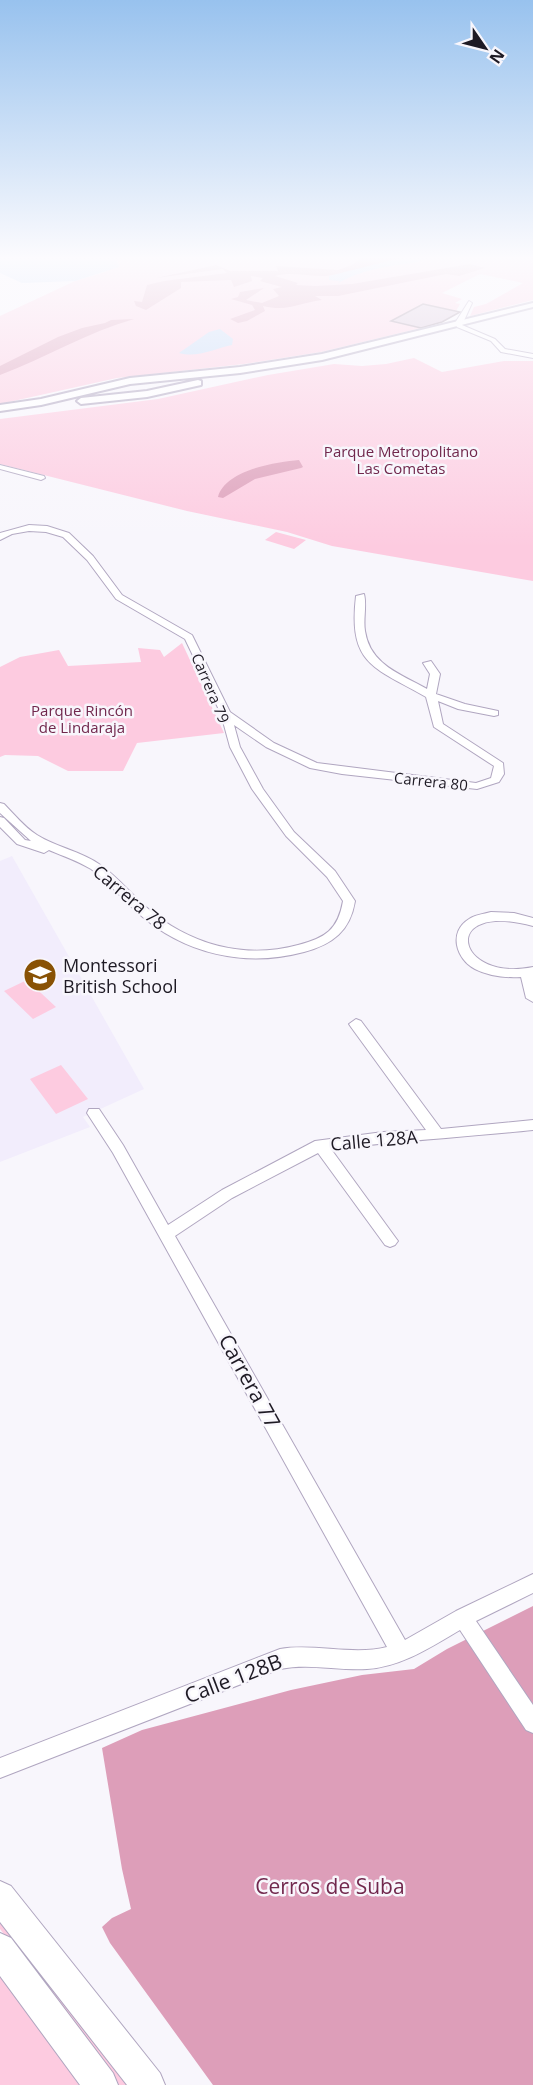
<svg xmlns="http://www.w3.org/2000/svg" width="533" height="2085" viewBox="0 0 533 2085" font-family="'Open Sans',sans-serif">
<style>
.built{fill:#f2edfc}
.green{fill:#fdcbe0}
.forest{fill:#dd9eb9}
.water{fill:#c0d8f6}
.building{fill:#d4bdd3;stroke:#947f93;stroke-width:1.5}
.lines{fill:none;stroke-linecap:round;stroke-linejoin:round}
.minor-casing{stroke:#b0a6c0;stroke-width:2}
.major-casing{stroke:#b0a6c0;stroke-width:4}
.highway-casing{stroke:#b0a6c0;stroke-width:2}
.minor{fill:#fff;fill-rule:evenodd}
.major{fill:#fff;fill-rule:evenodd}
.highway{fill:#fff;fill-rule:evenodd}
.labels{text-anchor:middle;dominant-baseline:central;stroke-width:5;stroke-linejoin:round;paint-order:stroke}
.far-park-label{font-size:15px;fill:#71284d;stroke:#f8f6fc}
.far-street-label{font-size:15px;fill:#1e1a24;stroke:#f8f6fc}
.street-label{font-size:18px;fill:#1e1a24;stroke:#f8f6fc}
.poi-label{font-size:18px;fill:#1e1a24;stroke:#f8f6fc;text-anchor:start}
.near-street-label{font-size:21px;fill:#1e1a24;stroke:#f8f6fc}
.near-park-label{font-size:21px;fill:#71284d;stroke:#f8f6fc}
</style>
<rect width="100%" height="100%" fill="#f8f6fc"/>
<path class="built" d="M12,856L144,1089L83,1117L90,1127L0,1162V861Z"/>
<path class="green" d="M119,256H533V300L470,316L474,307L486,304L523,283L480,274L442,293L462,299L455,303L460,304L456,311L423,304L392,321L421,328L321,352L244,364L117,378L0,404V316L75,281L105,272L119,264L116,258Z
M414,358L442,372L504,361H533V581L332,546L287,532L187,511L0,464V419L158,399L268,375L334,364L362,366L386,364Z
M276,532L306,540L294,549L265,540Z
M182,643L224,733L137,743L123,771H68L38,756L5,755L0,757V667L20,657L59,650L68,666L141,662L138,648L160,650L164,657Z
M27,980L56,1007L33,1019L4,991Z
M61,1065L88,1099L56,1114L30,1079Z
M0,1916L131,2085H113L64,2014L0,1929Z
M0,1971L82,2085H0Z"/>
<path class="forest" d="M363,256H408C387,263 347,274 326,276C309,277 292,271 275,276L298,283L296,285L316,286L352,284L470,264L485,268L459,276L446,274L338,296H315L322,300C298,303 289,312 263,306L265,311L247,321L238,323L230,319L255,310L252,305L231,299L238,297L240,292L264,288L246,300L262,303L279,296L273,289L282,287L260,281L263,278L251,276L252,281L234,287L231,280L181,282V288L146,310L136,306L134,301L142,302L147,285L164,281L227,273L223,269L156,278L216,265L230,271H278L276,266L338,270L352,265Z
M134,319C88,332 45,358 0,375V366L58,337L82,328L105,323L111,320Z
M299,460L303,467L301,468L255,479L223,498L218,497C225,470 276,462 299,460Z
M533,1606V2085H213L110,1943L102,1927L112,1918L131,1909L122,1869L102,1748L142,1730L291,1690L362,1675L414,1669L447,1649Z"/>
<path class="water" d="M0,256H119L116,259L119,267L75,281L22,283L0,273Z
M408,256H454V259C447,258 438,257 431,257C424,258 420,262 413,263C386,266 362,270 338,283L340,281L329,280V276Z
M220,329L233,339L232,345C213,349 198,358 179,353L209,332Z"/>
<path class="building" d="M423,304L460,312L442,322L421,328L391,321Z"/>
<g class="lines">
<defs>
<path id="minor" d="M469,301L472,303L462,325L495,339L505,349L533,354V358L501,352L491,341L457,327L455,323Z
M0,465L44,476L45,478L41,480L0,469Z
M29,525L47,526L69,533L93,556L122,595L192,635L230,712L274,743L317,763L476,783L491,778L494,766L434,727L426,697C374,667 348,665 356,596L364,594C367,605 363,619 365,631C370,665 401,674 427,689L430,674L423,663L431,661L440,674L436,694L465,704L498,711V715L494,716L458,709L438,701L443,724L503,763L504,774L499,782L477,789L342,774L310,768L266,747L234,725L240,747L263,789L294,832L335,871L355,901C350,931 333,944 304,952C245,968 184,954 138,913C122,899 108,881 91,869C78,861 63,856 49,850L44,853L17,844L0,827V817L4,818L25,840L31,841L0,813V803L4,804C14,814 24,827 37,835C56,847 80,851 99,864C117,876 130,893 146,907C188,944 243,960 298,945C325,938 338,930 343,901L327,877L286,836L252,789L230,747L221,714L185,639L116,599L87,560L63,537L46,532L29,531L12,534L0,540V533Z
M491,912L514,913L533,918V926C438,900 455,983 533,967V1002L526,998L521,977C505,978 489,976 475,969C456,959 448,932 469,919C475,915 483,914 491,912Z
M356,1019L361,1021L441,1129L533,1120V1130C466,1137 398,1141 331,1149L395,1237L398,1241L395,1245L390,1247L385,1245L318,1153L232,1198L175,1236L405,1640L456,1611L533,1574V1593L476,1621L533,1705V1733L526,1730L460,1630C431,1647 401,1667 367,1669C338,1671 310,1663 280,1669L0,1778V1758L280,1649C316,1643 352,1656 387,1647L113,1153L87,1113L89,1109H99L123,1145L168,1225L222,1190L315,1141L383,1132L426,1130L351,1027L349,1024Z"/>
<path id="major" d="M533,303V307L322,360L240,373L130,384L41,405L0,411V405L41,399L130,378L240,367L322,354Z
M198,380L201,381V385L147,397L81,404L77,401L81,398L147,391Z"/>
<path id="highway" d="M0,1881L11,1886L160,2073L165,2085H127L0,1922Z
M0,1933L11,1938L113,2073L118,2085H80L0,1976Z"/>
</defs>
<use href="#minor" class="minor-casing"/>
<use href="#major" class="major-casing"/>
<use href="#highway" class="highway-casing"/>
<use href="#minor" class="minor"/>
<use href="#major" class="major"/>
<use href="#highway" class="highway"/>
</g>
<linearGradient id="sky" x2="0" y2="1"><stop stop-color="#98c2ee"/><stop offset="0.47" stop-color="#fcfbfe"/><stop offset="1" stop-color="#fcfbfe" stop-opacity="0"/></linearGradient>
<rect width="533" height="548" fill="url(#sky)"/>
<defs>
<symbol id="school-disc" viewBox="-11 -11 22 22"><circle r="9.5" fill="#895205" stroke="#f8f6fc"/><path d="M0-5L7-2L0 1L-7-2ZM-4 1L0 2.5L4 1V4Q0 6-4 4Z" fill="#fff"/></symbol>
</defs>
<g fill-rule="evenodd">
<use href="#school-disc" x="21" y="956" width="38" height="38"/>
</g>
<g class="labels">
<g class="far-park-label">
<text x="401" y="451">Parque Metropolitano<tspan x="401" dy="17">Las Cometas</tspan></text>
<text x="82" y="710">Parque Rincón<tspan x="82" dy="17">de Lindaraja</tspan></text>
</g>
<g class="far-street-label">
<text transform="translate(211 688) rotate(67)">Carrera 79</text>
<text transform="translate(431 781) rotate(6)">Carrera 80</text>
</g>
<g class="street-label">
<text transform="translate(130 897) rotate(40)">Carrera 78</text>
<text transform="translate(374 1140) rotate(-5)">Calle 128A</text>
</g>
<g class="poi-label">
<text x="63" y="965">Montessori<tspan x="63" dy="21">British School</tspan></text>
</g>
<g class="near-street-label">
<text transform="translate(250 1381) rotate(61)">Carrera 77</text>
<text transform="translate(233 1678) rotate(-21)">Calle 128B</text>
</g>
<g class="near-park-label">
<text x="330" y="1886">Cerros de Suba</text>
</g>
</g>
<g transform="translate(485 48) rotate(125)" stroke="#f8f6fc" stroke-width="4.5" paint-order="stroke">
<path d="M0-4.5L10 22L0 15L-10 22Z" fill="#1e1a24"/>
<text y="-9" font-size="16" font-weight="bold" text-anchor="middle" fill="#1e1a24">N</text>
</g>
</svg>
